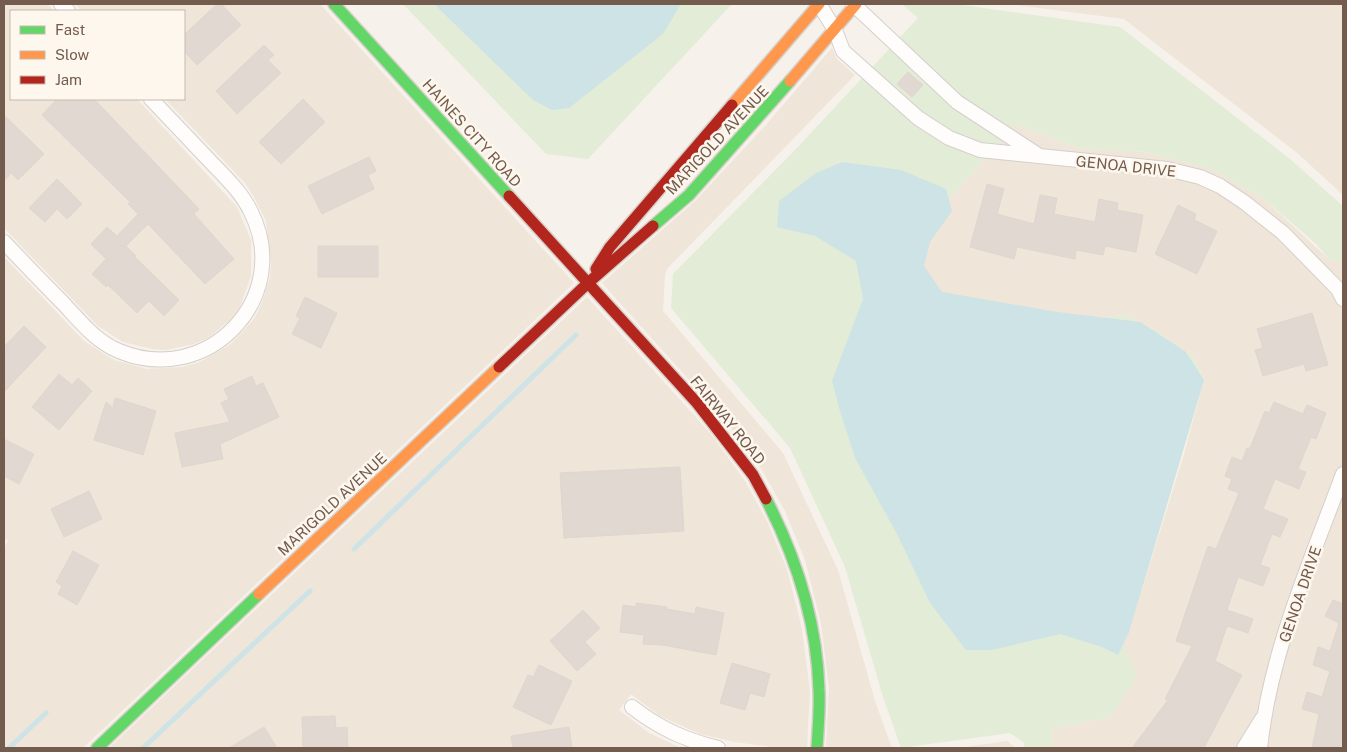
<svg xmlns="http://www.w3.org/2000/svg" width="1347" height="752" viewBox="0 0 1347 752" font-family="'Public Sans',sans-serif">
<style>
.residential{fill:#efe5d9}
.green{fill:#e3ecd7}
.water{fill:#cde3e5}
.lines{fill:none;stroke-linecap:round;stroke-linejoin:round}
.stream{stroke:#cde3e5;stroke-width:5}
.building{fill:#e0d8d1;stroke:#dfd6ce}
.street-casing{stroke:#d5cfca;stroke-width:16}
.fast-casing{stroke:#d6cfc8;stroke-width:14}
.slow-casing{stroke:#d6cfc8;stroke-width:14}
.jam-casing{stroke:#d6cfc8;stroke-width:14}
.street{stroke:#fefdfc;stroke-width:14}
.fast{stroke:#63d668;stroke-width:11}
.slow{stroke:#ff974d;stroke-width:11}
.jam{stroke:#b3261e;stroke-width:11}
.labels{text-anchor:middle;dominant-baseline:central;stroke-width:5;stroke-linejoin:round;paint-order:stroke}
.street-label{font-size:15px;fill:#735b4d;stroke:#fef7ed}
</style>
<rect width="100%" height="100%" fill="#f6f2eb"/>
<path class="residential" d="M4,4H47L54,11H11V99H137L237,207L251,240V276L239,309L230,320L208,338L194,344L166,350L152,349L123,342L98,326L4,228Z
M75,4H320L574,283L83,748H4V549L8,540L4,538V257L84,341L114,360L147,369L182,367L200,362L231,344L254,319L261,305L270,277L271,263L266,221L253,195L245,183L165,99H184V11H82Z
M1008,4H1343V195L1296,152L1124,19Z
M832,48L837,59L855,75L667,269L665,275L663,311L783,453L838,570L875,701L892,748H826L829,688L821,623L805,560L785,511L762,470L726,421L602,283L695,201L765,126Z
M1016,124L1078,148L1145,152L1209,168L1262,197L1330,260L1343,262V748H1052L1051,729L1111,717L1118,632L1136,609L1184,454L1204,380L1194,357L1155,330L1126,315L1067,321L982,307L932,289L915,273L936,213Z
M587,297L711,434L745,481L767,521L787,569L802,629L810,691L807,748H780L734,742L700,734L660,716L631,694L619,710L649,733L681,748H109Z
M1007,741L1016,748H959Z"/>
<path class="green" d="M403,4H732L588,159L546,154Z
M902,4H955L1120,27L1290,159L1343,206V262L1330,260L1316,244L1262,197L1209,168L1145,152L1078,148L1016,124L936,213L912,254L932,289L982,307L1067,321L1126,315L1155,330L1194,357L1204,380L1136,609L1118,632L1137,677L1111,717L1051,729L1052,748H1024V743L1010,733L901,748L883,697L845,567L790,448L671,308L673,274L794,151L918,18Z"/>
<path class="water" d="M434,4H681L663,34L569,108L552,110L533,100Z
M842,162L901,170L946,189L952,211L930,242L924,266L942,292L1057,312L1140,322L1185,351L1204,380L1129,632L1118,655L1102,647L1060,634L992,650H966L930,603L896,532L855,458L840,411L832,381L863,299L856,261L815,236L777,227L779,201L816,173Z"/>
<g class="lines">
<path class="stream" d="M354,549L576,335
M9,748L46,713
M143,748L310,591"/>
</g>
<path class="building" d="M217,4H221L241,25L197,65L184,51V35Z
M264,45L274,55L268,60L281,73L237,114L216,91Z
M908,72L923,85L912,97L897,84Z
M57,99H94L199,209L194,214L234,259L205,284L148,224L126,246L136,256L135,257L179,300L164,316L149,301L137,313L108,285L106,287L92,274L106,259L91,244L107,227L117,236L138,214L128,204L130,202L42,115Z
M303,99L325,122L281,164L259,142Z
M4,115L44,154L18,180L11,173L4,181Z
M369,157L376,171L368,175L374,189L322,214L308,186Z
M57,179L82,204L67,219L57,209L45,222L29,208Z
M987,184L1004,189L997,214L1034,224L1040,195L1057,198L1054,214L1095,222L1099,199L1118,203L1117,210L1143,215L1136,252L1105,246L1103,255L1076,250L1075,259L1017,247L1014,259L970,247Z
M1178,205L1196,214L1194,220L1217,231L1197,274L1155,254Z
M318,246H378V277H318Z
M305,297L337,313L321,348L292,334L300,318L296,316Z
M1312,313L1328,365L1306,371L1304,364L1263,376L1255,350L1263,348L1257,329Z
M24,326L46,347L4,392V347Z
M59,374L72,385L78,378L92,391L59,430L32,407Z
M252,376L256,386L263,383L279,417L220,444L223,459L182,467L175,433L230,422L221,403L229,399L224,389Z
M115,398L156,411L143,455L94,440L106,402L113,408Z
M1274,402L1303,414L1307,405L1326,413L1316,439L1311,437L1298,469L1306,472L1299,489L1275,479L1263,509L1288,519L1280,537L1272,534L1260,565L1270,568L1263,586L1238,577L1227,610L1253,619L1248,633L1227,626L1215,661L1242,675L1204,748H1132L1168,700L1165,699L1192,646L1176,641L1208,546L1216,549L1239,493L1228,489L1232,479L1225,476L1232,457L1242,461L1247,448H1250L1265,411L1269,413Z
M4,439L34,454L19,484L4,476Z
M680,467L684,531L564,538L560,473Z
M89,491L102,519L64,537L51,509Z
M73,551L99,565L77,605L58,594L62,586L56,582Z
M1333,600L1343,604V748H1312L1319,714L1302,709L1307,692L1322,697L1330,671L1313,665L1318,647L1330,651L1339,623L1325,616Z
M636,603L667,607V609L695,614L696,607L724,613L716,655L663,645L643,644L644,635L620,632L623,605L636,607Z
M583,610L600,628L585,642L596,654L577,671L550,641Z
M732,663L770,674L764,697L750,693L745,710L720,703Z
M539,665L572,681L551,725L513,707L528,675L533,677Z
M335,716L336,728L347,727L348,748H303L302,717Z
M264,727L277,748H229Z
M569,727L572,748H513L511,736Z"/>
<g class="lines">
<defs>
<path id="street" d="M61,4L68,11
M819,4L835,30L843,51L918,118L949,138L980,150L1167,169L1200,177L1220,186L1244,202L1283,233L1338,289L1343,299
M853,4L957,102L1038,155
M4,242C23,262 42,282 62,302C79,320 95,341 119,351C207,388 294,298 251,212C241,191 224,176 208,159C189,139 170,119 151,99
M632,707C659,728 685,740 718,748
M1244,748L1262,719
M1260,748C1270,653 1310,563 1343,474"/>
<path id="fast" d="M334,4L509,196
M653,226L689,195L790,81
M766,499C797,559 817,622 819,690C820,709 818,729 817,748
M97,748L259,594"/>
<path id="slow" d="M790,81L856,4
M732,105L819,4
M259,594L499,367"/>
<path id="jam" d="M509,196L697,403L753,475L766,499
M596,269L610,247L732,105
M499,367L588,283L653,226"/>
</defs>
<use href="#street" class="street-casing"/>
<use href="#fast" class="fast-casing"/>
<use href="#slow" class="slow-casing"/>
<use href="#jam" class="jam-casing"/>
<use href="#street" class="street"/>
<use href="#fast" class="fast"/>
<use href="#slow" class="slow"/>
<use href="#jam" class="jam"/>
</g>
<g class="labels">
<g class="street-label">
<text transform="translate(472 133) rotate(48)">HAINES CITY ROAD</text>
<text transform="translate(717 140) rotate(-47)">MARIGOLD AVENUE</text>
<text transform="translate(1126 166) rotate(6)">GENOA DRIVE</text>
<text transform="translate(728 420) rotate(51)">FAIRWAY ROAD</text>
<text transform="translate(332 504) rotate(-43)">MARIGOLD AVENUE</text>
<text transform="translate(1300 594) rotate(-71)">GENOA DRIVE</text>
</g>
</g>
<rect width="1347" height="752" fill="none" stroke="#735b4d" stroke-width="10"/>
<rect x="10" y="10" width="175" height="90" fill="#fef7ed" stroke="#c6b9ad"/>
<rect x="20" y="26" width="25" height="8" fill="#63d668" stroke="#c6b9ad"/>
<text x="55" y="35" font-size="15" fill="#735b4d">Fast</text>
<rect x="20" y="51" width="25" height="8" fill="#ff974d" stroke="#c6b9ad"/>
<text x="55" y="60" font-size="15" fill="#735b4d">Slow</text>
<rect x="20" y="76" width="25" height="8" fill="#b3261e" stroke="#c6b9ad"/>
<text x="55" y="85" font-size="15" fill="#735b4d">Jam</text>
</svg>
